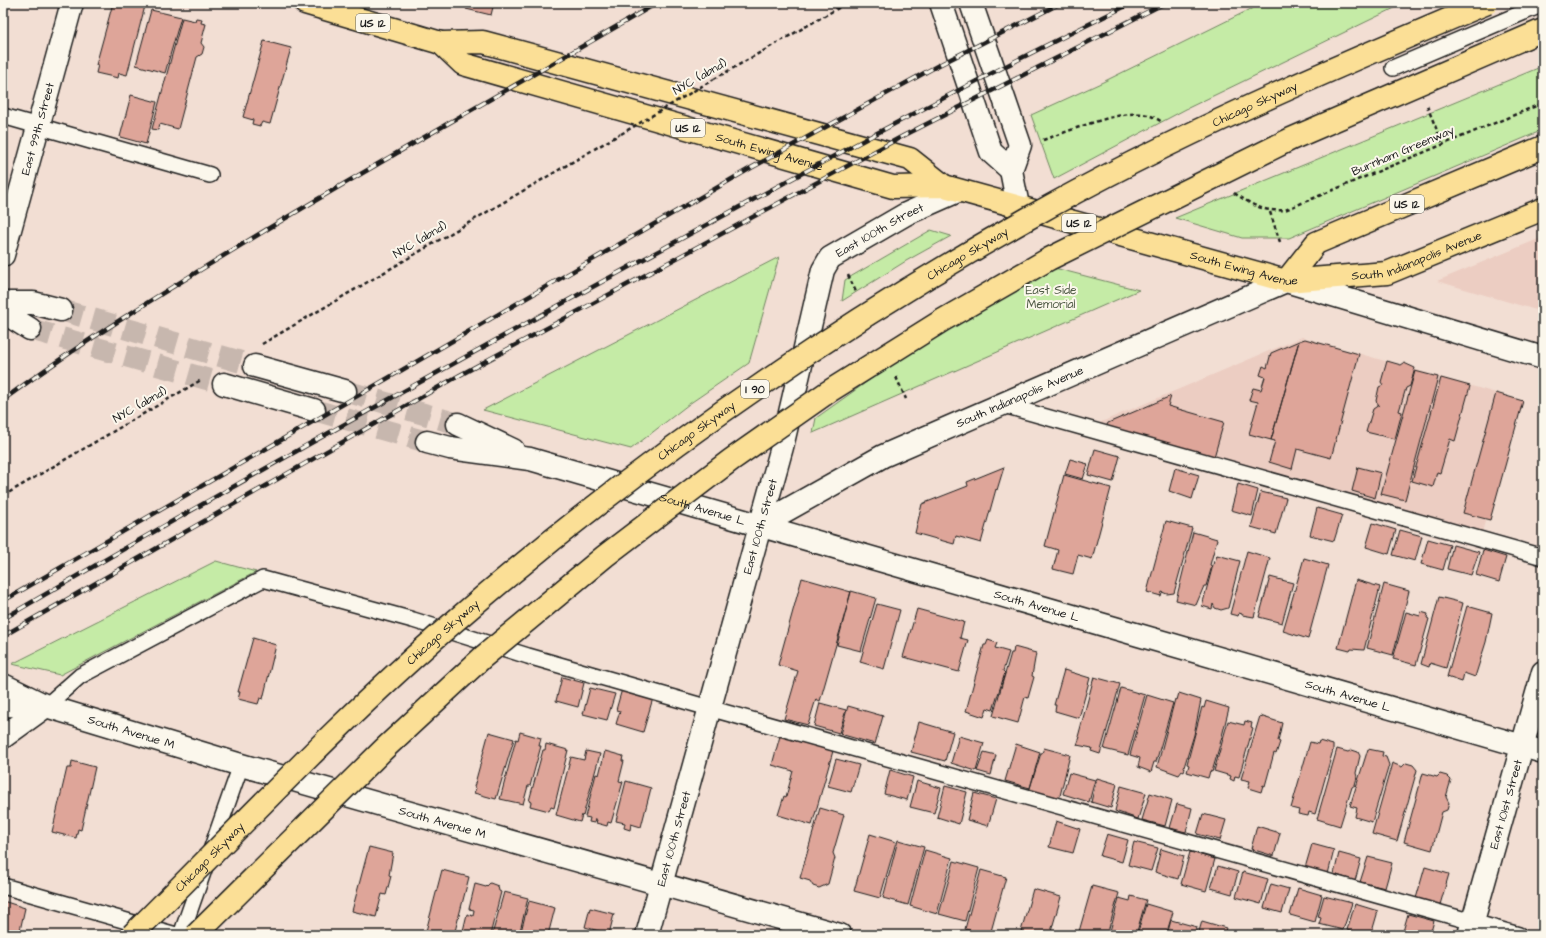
<svg xmlns="http://www.w3.org/2000/svg" width="1546" height="938" viewBox="0 0 1546 938" font-family="'Architects Daughter',sans-serif">
<style>
.built{fill:#eccdc2}
.green{fill:#c5eba6;stroke:#708461}
.building{fill:#dea599;stroke:#1c1c1c}
.lines{fill:none;stroke-linecap:round;stroke-linejoin:round}
.secondary-tunnel{stroke:#c7b7ae;stroke-width:22;stroke-dasharray:22 11;stroke-linecap:butt}
.lane-casing{stroke:#1c1c1c;stroke-width:18}
.street-casing{stroke:#1c1c1c;stroke-width:25}
.secondary-casing{stroke:#1c1c1c;stroke-width:25}
.primary-casing{stroke:#1c1c1c;stroke-width:25}
.path{stroke:#1c1c1c;stroke-width:2.5;stroke-dasharray:4 3;stroke-linecap:butt}
.lane{stroke:#fbf7ec;stroke-width:15}
.street{stroke:#fbf7ec;stroke-width:22}
.secondary{stroke:#fbf7ec;stroke-width:22}
.primary{stroke:#fbdf96;stroke-width:22}
.rail-casing{stroke:#1c1c1c;stroke-width:4.5}
.rail{stroke:#fbf7ec;stroke-width:3;stroke-dasharray:9;stroke-linecap:butt}
.highway-bridge-casing{stroke:#1c1c1c;stroke-width:25;stroke-linecap:butt}
.path-bridge{stroke:#1c1c1c;stroke-width:2.5;stroke-dasharray:4 3;stroke-linecap:butt}
.highway-bridge{stroke:#fbdf96;stroke-width:22}
.labels{text-anchor:middle;dominant-baseline:central;stroke-width:4;stroke-linejoin:round;paint-order:stroke}
.shield{fill:#fbf7ec;stroke:#5f5e5a;stroke-width:1}
.shield-label{font-size:11px;font-weight:bold;fill:#1c1c1c}
.street-label{font-size:12px;fill:#1c1c1c;stroke:#fbf7ec}
.park-label{font-size:12px;fill:#4f5a45;stroke:#fbf7ec}
</style>
<rect width="100%" height="100%" fill="#f2ded3"/>
<filter id="ink" filterUnits="userSpaceOnUse"><feTurbulence type="fractalNoise" baseFrequency=".025" numOctaves="2"/><feDisplacementMap in="SourceGraphic" scale="8" xChannelSelector="R" yChannelSelector="G"/><feConvolveMatrix kernelMatrix="1 2 1 2 8 2 1 2 1" color-interpolation-filters="sRGB"/></filter>
<g filter="url(#ink)">
<path class="built" d="M1543,237V312L1437,281Z
M1302,337L1520,400L1482,532L1099,423Z"/>
<path class="green" d="M1263,3H1405L1186,109L1054,179L1031,115L1103,82Z
M1543,66V130L1289,238H1242L1175,218Z
M931,230L951,236L906,261L842,301L845,280Z
M779,257L749,363L689,404L631,449L483,410Z
M1043,265L1139,290L813,433L816,418L899,359Z
M216,561L256,572L60,675L12,664Z"/>
<path class="building" d="M113,3H132L145,6L127,75L119,73L118,78L96,73L98,65H96Z
M468,3H494L491,15L466,9Z
M151,10L181,17L165,73L136,65Z
M182,18L195,21L196,18L202,19L201,23L206,24L201,43L204,47L202,54L197,57L178,129L160,124L158,130L152,129Z
M264,41L291,48L270,124L262,122L260,126L252,124L253,120L243,117Z
M131,95L157,102L146,144L120,137Z
M1305,339L1359,354L1331,458L1297,449L1292,469L1269,462L1275,441L1271,440L1299,341Z
M1299,341L1271,440L1249,434L1258,402L1249,400L1253,388L1261,390L1265,377L1260,375L1263,366L1267,368L1271,353Z
M1387,361L1401,365L1404,363L1415,368L1410,386L1406,388L1399,411L1402,412L1395,439L1366,432L1373,409L1379,405L1376,401L1379,387L1383,385L1381,382Z
M1415,371L1438,377L1405,500L1381,494Z
M1441,378L1470,386L1455,441L1450,439L1440,473L1437,472L1433,487L1412,481Z
M1496,393L1523,401L1490,520L1463,513Z
M1171,396L1168,406L1224,422L1214,457L1106,427L1108,423Z
M1095,449L1120,456L1113,482L1088,475Z
M1070,459L1088,464L1083,479L1065,474Z
M1004,467L997,490L996,489L981,543L956,536L954,544L915,533L922,504L968,486L967,482Z
M1358,467L1381,473L1375,498L1352,491Z
M1175,468L1199,475L1192,499L1169,491Z
M1064,475L1111,488L1092,559L1078,555L1073,574L1053,569L1058,550L1045,546Z
M1238,484L1258,490L1252,516L1231,510Z
M1261,492L1286,498L1276,534L1251,527Z
M1317,508L1342,515L1334,541L1310,535Z
M1166,521L1192,528L1174,593L1167,594L1162,592L1161,596L1147,592Z
M1373,523L1396,530L1389,554L1366,547Z
M1400,530L1422,536L1415,561L1393,555Z
M1193,532L1217,539L1210,565L1212,566L1206,586H1204L1196,605L1176,600Z
M1428,539L1450,545L1443,570L1421,564Z
M1453,545L1479,552L1471,575L1447,569Z
M1483,550L1506,557L1499,582L1476,575Z
M1247,551L1270,558L1254,617L1242,615V614L1239,613L1238,616L1230,614Z
M1217,555L1240,561L1228,608L1221,610L1215,608L1213,604L1212,609L1202,606L1214,561L1215,562Z
M1304,558L1328,565L1308,639L1283,631Z
M1270,577L1293,583L1282,623L1259,617Z
M802,578L851,592L820,701L816,699L808,725L784,719L798,671L778,665Z
M1356,580L1380,587L1364,650L1351,649L1350,651L1338,648Z
M1384,584L1409,591L1393,655L1367,648Z
M851,591L876,598L861,651L837,645Z
M1439,597L1463,603L1446,668L1430,663L1429,667L1421,664Z
M877,604L900,610L884,669L860,662Z
M1467,606L1492,613L1486,642L1475,677L1464,673L1462,682L1447,677Z
M917,609L964,622L960,638L968,640L959,672L903,657Z
M1406,612L1420,616L1421,612L1428,614L1427,618L1429,619L1416,665L1393,659Z
M253,638L276,645L263,699L260,698L258,704L238,699L240,692H238Z
M988,640L997,643L995,648L1009,652L1003,671L1005,673L993,710L987,708L984,717L966,711L984,645H986Z
M1014,647L1036,653L1032,676L1034,677L1028,698L1025,697L1018,723L993,716L1011,653H1013Z
M1064,670L1090,678L1079,718L1055,711L1056,705H1054Z
M562,677L584,683L578,707L556,701Z
M1094,677L1120,684L1100,754L1091,751L1092,748L1077,745L1080,737H1078Z
M590,688L615,694L607,720L583,714Z
M1121,688L1145,695L1128,755L1104,749Z
M622,689L653,698L643,732L616,724L620,711L616,710Z
M1179,693L1201,700L1194,735L1184,767L1185,768L1184,772L1182,771L1179,775L1157,767L1175,699L1177,700Z
M1147,695L1173,703L1156,762H1154L1151,772L1138,767L1140,758L1130,755Z
M1206,701L1229,708L1219,748L1212,772L1210,771L1208,778L1187,772L1189,765L1187,764L1202,707L1204,708Z
M820,703L846,710L839,733L814,726Z
M848,706L883,716L875,744L840,734Z
M1260,716L1282,723L1278,741L1280,742L1276,754L1274,753L1265,786L1263,785L1261,792L1248,788L1250,781L1241,779Z
M1228,721L1244,725L1245,721L1252,723L1251,727L1253,728L1239,777L1235,776L1234,781L1230,779L1231,776L1214,771Z
M919,722L953,732L945,761L911,752Z
M489,732L514,739L496,799L474,793L476,788L474,787Z
M520,732L541,738L539,746H541L530,786H528L523,804L500,799L516,739L518,740Z
M780,736L833,751L812,825L778,815L784,796L786,797L793,771L772,765Z
M959,736L984,743L976,771L951,763Z
M1319,741L1333,745V750L1315,814L1309,812L1308,816L1298,814L1299,810L1291,808L1310,742L1318,744Z
M546,744L568,750L554,808L551,807L549,811L530,806L531,802L529,801L543,750H545Z
M1016,744L1040,752L1030,788L1005,781Z
M1044,748L1070,755L1059,800L1029,791L1041,753H1042Z
M1337,749L1348,752L1352,750L1358,752L1360,756L1356,773L1357,777L1355,785L1352,787L1340,826L1317,819Z
M1368,749L1383,752L1382,756L1386,757L1389,765L1372,822L1355,817L1357,808L1350,806Z
M586,751L600,754L583,816L582,815L580,822L556,815L571,757L584,760Z
M605,751L623,756L622,761H624L619,781L623,782L611,823L608,822L607,826L596,823L597,820L595,819L594,823L589,822L590,818L585,817L596,774L599,775Z
M984,752L996,755L991,775L977,771Z
M836,759L859,765L851,792L828,786Z
M72,761L95,767L81,830L78,829L76,838L52,832L67,768H71Z
M1392,763L1402,767L1406,763L1413,765L1417,770L1397,841L1372,834Z
M890,770L913,777L907,800L884,794Z
M1069,773L1095,780L1089,802L1063,794Z
M1423,773L1437,777L1440,774L1447,776L1451,780L1446,797L1449,803L1447,810L1442,812L1432,850L1404,842Z
M1097,778L1117,784L1111,808L1091,802Z
M626,781L651,788L641,827L631,824L630,830L624,828L625,823L616,821Z
M917,781L941,788L934,813L910,807Z
M945,786L967,792L959,824L937,817Z
M1121,786L1146,793L1138,819L1115,811Z
M974,793L996,799L988,826L967,820Z
M1150,793L1172,800L1165,826L1142,820Z
M1177,804L1192,808L1186,832L1170,828Z
M820,808L844,815L833,853L835,858L828,884L819,888L813,886L810,881L800,878Z
M1203,814L1226,820L1220,840L1197,834Z
M1056,821L1080,829L1073,853L1049,847Z
M1257,826L1280,833L1274,856L1251,849Z
M870,834L896,842L880,898L854,891Z
M1107,834L1128,840L1122,862L1100,856Z
M898,840L924,847L908,905L883,898Z
M1134,842L1158,848L1151,871L1128,865Z
M1312,844L1334,850L1328,874L1305,868Z
M369,847L393,853L389,875L391,876L386,895L382,894L376,917L352,911Z
M1161,849L1184,856L1178,879L1155,872Z
M925,850L952,858L937,914L910,906Z
M1190,852L1215,859L1206,891L1181,884Z
M1339,853L1361,859L1355,881L1334,874Z
M1368,857L1392,863L1385,888L1360,882Z
M954,861L979,868L965,921L939,914Z
M1218,866L1238,872L1232,894L1211,888Z
M1425,867L1449,874L1439,908L1415,902Z
M442,870L469,877L454,935H425Z
M981,870L1006,877L990,935L965,929Z
M1243,872L1268,879L1261,904L1236,897Z
M490,883L498,886L499,891L501,892L490,935H462L467,914L473,916L474,910L469,909L475,884L486,887Z
M1271,884L1289,889L1282,913L1264,908Z
M1092,886L1119,893L1107,935H1078Z
M1298,888L1322,895L1315,922L1290,915Z
M1033,889L1061,897L1050,935H1020Z
M504,892L528,898L519,935H492Z
M1131,896L1146,900L1136,935H1109L1119,898L1130,901Z
M1324,896L1352,903L1343,930L1319,924L1321,918L1318,917Z
M3,901L25,908L19,935H3Z
M529,901L555,908L548,935H520Z
M1146,904L1173,912L1166,935H1137Z
M1355,904L1378,911L1371,935H1362L1347,930Z
M590,908L614,914L609,934L585,927Z
M1408,914L1434,921L1430,935H1402Z
M1171,920L1197,927L1195,935H1167Z
M1202,921L1226,928L1224,935H1198Z"/>
<g class="lines">
<path class="secondary-tunnel" d="M61,310L255,366
M30,329L224,384
M345,391L458,424
M314,410L427,442"/>
<defs>
<path id="lane" d="M1393,68L1543,4
M3,116L210,175
M1000,404L1543,557
M46,706L80,676L263,579L413,620L528,656L709,708L1519,935
M3,886L176,935
M181,935L241,765"/>
<g id="street">
<path d="M941,3L991,152L1011,170"/>
<path d="M971,3L1020,145L1011,170L1018,206"/>
<path id="s1" d="M3,255L72,3"/>
<path id="s2" d="M3,685L46,706L241,765L840,935"/>
<path d="M3,705L39,706"/>
<path d="M3,737L46,706"/>
<path id="s3" d="M1469,935L1543,672"/>
</g>
<g id="secondary">
<path d="M3,303H33L61,310"/>
<path d="M3,312L30,329"/>
<path d="M255,366L345,391"/>
<path d="M224,384L314,410"/>
<path d="M458,424L513,450"/>
<path id="s4" d="M427,442L450,448L530,459L1543,752"/>
<path id="s5" d="M760,525L883,456L1286,281L1543,358"/>
<path id="s6" d="M647,935L782,447L823,270L830,258L906,214L958,191"/>
</g>
<g id="primary">
<path d="M305,3L441,43L483,42L910,159L944,186"/>
<path id="s7" d="M441,43L463,64L893,187L944,186L1286,281L1387,273L1543,209"/>
<path d="M1286,281L1316,243L1543,147"/>
</g>
</defs>
<use href="#lane" class="lane-casing"/>
<use href="#street" class="street-casing"/>
<use href="#secondary" class="secondary-casing"/>
<use href="#primary" class="primary-casing"/>
<path class="path" d="M714,79L847,3
M1427,106L1443,145
M1043,140C1070,131 1116,111 1143,114C1150,115 1156,118 1162,122
M1234,193C1253,205 1262,212 1285,210L1543,103
M1270,212L1280,242
M848,275L857,294
M262,344L620,134
M896,377L906,399
M3,496L201,380"/>
<use href="#lane" class="lane"/>
<use href="#street" class="street"/>
<use href="#secondary" class="secondary"/>
<use href="#primary" class="primary"/>
<defs>
<path id="rail" d="M3,400C83,341 167,290 251,239C385,158 522,82 657,3
M3,601L751,168L937,66L1061,3
M3,619C213,496 426,378 640,261C802,173 965,84 1132,3
M3,636L460,375L903,136L1165,3"/>
</defs>
<use href="#rail" class="rail-casing"/>
<use href="#rail" class="rail"/>
<defs>
<g id="highway-bridge">
<path id="s8" d="M132,935C238,830 341,719 455,621C632,468 823,334 1027,219C1175,135 1331,69 1487,3"/>
<path d="M196,935L384,749L483,657L605,556L731,460L828,392L943,320L1049,259L1291,139L1543,30"/>
</g>
</defs>
<use href="#highway-bridge" class="highway-bridge-casing"/>
<path class="path-bridge" d="M621,134L714,79"/>
<use href="#highway-bridge" class="highway-bridge"/>
</g>
</g>
<g class="labels">
<g class="shield">
<rect x="356" y="14" width="34" height="18" rx="3"/>
<rect x="671" y="119" width="34" height="18" rx="3"/>
<rect x="1390" y="195" width="34" height="18" rx="3"/>
<rect x="1062" y="214" width="34" height="18" rx="3"/>
<rect x="741" y="380" width="28" height="18" rx="3"/>
</g>
<g class="shield-label">
<text x="373" y="23">US 12</text>
<text x="688" y="128">US 12</text>
<text x="1407" y="204">US 12</text>
<text x="1079" y="223">US 12</text>
<text x="755" y="389">I 90</text>
</g>
<g class="street-label">
<text transform="translate(700 77) rotate(-30)">NYC (abnd)</text>
<text stroke="none"><textPath href="#s8" startOffset="1406">Chicago Skyway</textPath></text>
<text stroke="none"><textPath href="#s1" startOffset="131">East 99th Street</textPath></text>
<text transform="translate(1403 151) rotate(-23)">Burnham Greenway</text>
<text stroke="none"><textPath href="#s7" startOffset="349">South Ewing Avenue</textPath></text>
<text stroke="none"><textPath href="#s6" startOffset="759">East 100th Street</textPath></text>
<text transform="translate(420 240) rotate(-31)">NYC (abnd)</text>
<text stroke="none"><textPath href="#s8" startOffset="1082">Chicago Skyway</textPath></text>
<text stroke="none"><textPath href="#s7" startOffset="1018">South Indianapolis Avenue</textPath></text>
<text stroke="none"><textPath href="#s7" startOffset="840">South Ewing Avenue</textPath></text>
<text stroke="none"><textPath href="#s5" startOffset="290">South Indianapolis Avenue</textPath></text>
<text transform="translate(140 405) rotate(-30)">NYC (abnd)</text>
<text stroke="none"><textPath href="#s8" startOffset="758">Chicago Skyway</textPath></text>
<text stroke="none"><textPath href="#s4" startOffset="284">South Avenue L</textPath></text>
<text stroke="none"><textPath href="#s6" startOffset="424">East 100th Street</textPath></text>
<text stroke="none"><textPath href="#s4" startOffset="632">South Avenue L</textPath></text>
<text stroke="none"><textPath href="#s8" startOffset="434">Chicago Skyway</textPath></text>
<text stroke="none"><textPath href="#s4" startOffset="956">South Avenue L</textPath></text>
<text stroke="none"><textPath href="#s2" startOffset="137">South Avenue M</textPath></text>
<text stroke="none"><textPath href="#s3" startOffset="136">East 101st Street</textPath></text>
<text stroke="none"><textPath href="#s2" startOffset="461">South Avenue M</textPath></text>
<text stroke="none"><textPath href="#s6" startOffset="100">East 100th Street</textPath></text>
<text stroke="none"><textPath href="#s8" startOffset="110">Chicago Skyway</textPath></text>
</g>
<g class="park-label">
<text x="1051" y="290">East Side<tspan x="1051" dy="14">Memorial</tspan></text>
</g>
</g>
<rect width="1546" height="938" fill="none" stroke="#fbf7ec" stroke-width="16"/>
<rect x="8" y="8" width="1530" height="922" fill="none" stroke="#1c1c1c" stroke-width="1.5" filter="url(#ink)"/>
</svg>
